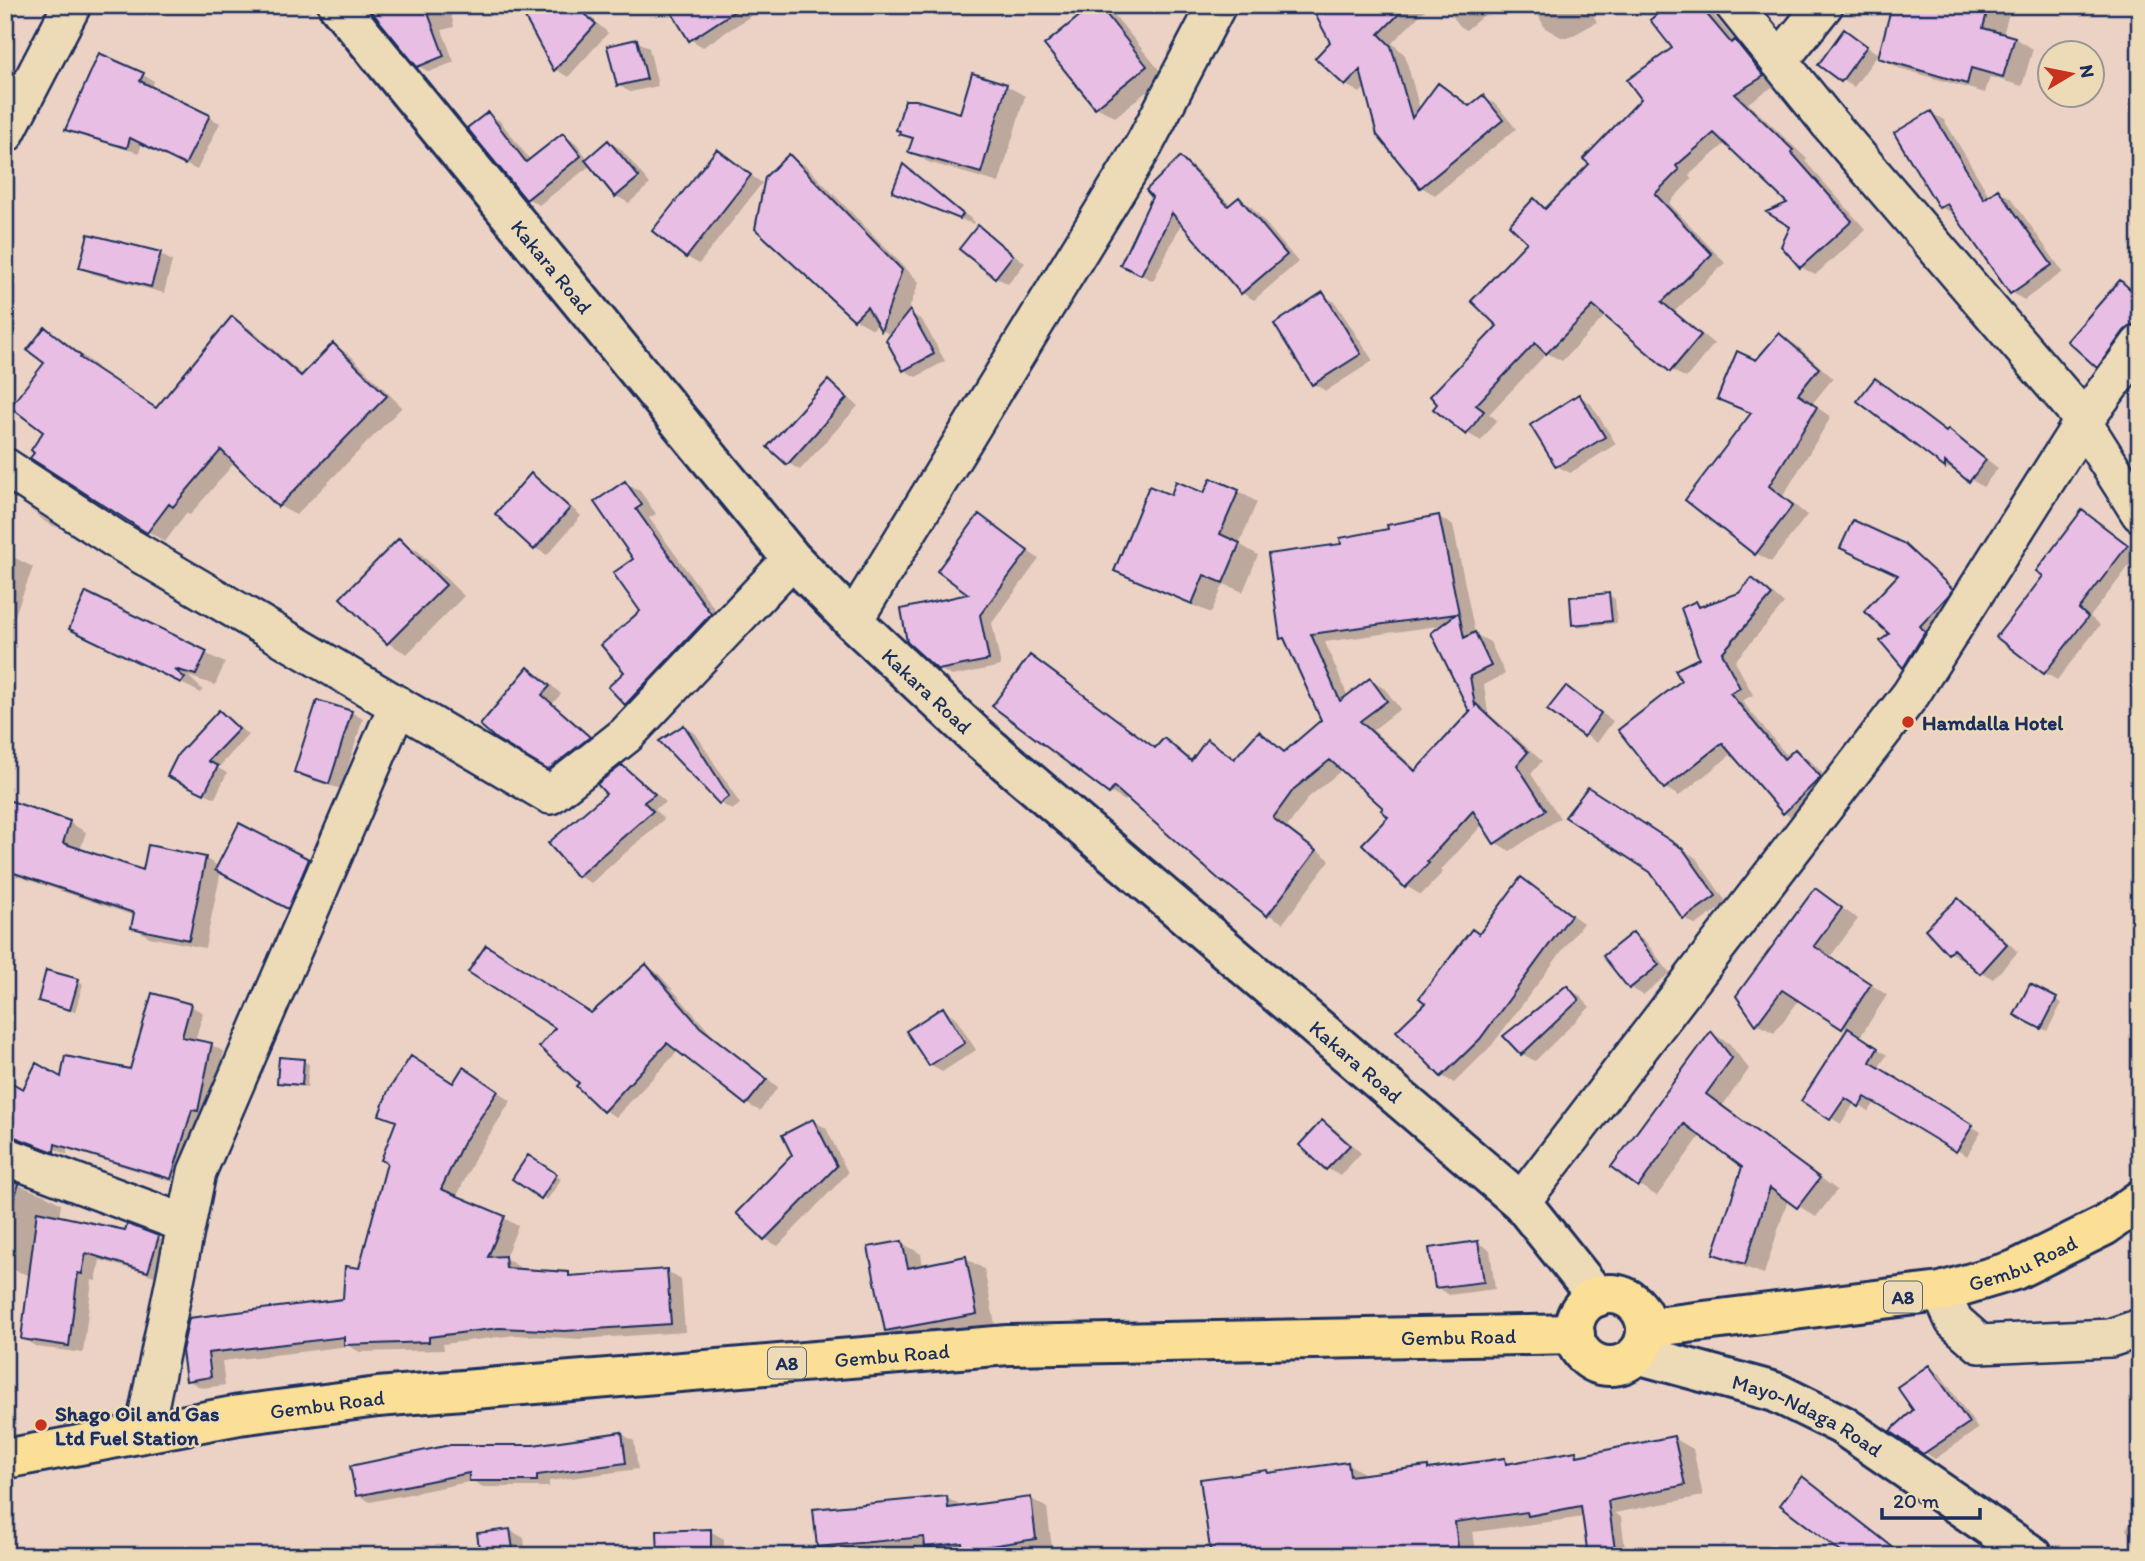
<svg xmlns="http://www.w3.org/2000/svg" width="2145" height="1561" viewBox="0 0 2145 1561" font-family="Itim,sans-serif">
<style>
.shadow{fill:#0003;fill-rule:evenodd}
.building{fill:#e8bee4;stroke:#1b2f5e;stroke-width:2;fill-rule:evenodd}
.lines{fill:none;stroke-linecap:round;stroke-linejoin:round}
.street-casing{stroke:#1b2f5e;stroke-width:42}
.secondary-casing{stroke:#1b2f5e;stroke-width:44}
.primary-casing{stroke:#1b2f5e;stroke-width:44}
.street{stroke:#eddab7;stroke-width:37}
.secondary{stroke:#eddab7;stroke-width:38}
.primary{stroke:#fbdf96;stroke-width:38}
.poi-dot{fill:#c8321e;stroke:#eddab7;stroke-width:2.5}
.labels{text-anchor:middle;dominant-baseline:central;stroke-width:5;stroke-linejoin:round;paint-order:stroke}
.shield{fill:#eddab7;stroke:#5a6279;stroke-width:2}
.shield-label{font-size:19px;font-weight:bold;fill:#1b2f5e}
.street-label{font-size:21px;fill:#1b2f5e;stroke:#eddab7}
.poi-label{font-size:21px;font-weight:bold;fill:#1b2f5e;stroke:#eddab7;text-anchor:start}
</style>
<rect width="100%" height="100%" fill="#ecd2c4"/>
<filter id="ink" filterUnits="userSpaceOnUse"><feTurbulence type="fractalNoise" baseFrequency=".0143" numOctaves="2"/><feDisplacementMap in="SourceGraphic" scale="14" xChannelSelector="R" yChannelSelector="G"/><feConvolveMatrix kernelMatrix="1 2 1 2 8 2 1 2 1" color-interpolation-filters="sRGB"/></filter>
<g filter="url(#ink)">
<path class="shadow" d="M5,5H16L15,10L5,8Z
M369,5H449L454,27L442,30L454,62L429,72L418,66Z
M520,5H577L608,33L568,77L555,69Z
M669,5H777V11L760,10L703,47L690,39Z
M1097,5L1115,16L1165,77L1115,117L1096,107Z
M1312,5H1430L1392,43L1405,55L1420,110L1439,85L1471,107L1483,97L1497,105L1516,129L1435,195L1421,187L1367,86L1360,93L1346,85L1332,42Z
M1444,5H1476L1484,15L1466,30L1460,26Z
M1533,5H1588L1597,22L1570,37H1561L1545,28Z
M1671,5H1705L1737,43L1750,50L1777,84L1748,103L1807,159L1805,161L1866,230L1815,275L1801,267L1792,226L1790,204L1726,143L1689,175L1692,179L1669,203L1725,263L1675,311L1714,344L1686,378L1671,370L1606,315L1562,361L1547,353L1489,414L1497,420L1481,441L1467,433L1500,326L1530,242L1534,201L1548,209L1591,164L1643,99L1675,48Z
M1894,5H1996L2009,13L2003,35L2014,38L2033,49L2022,86L1990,77L1985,93L1899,68L1880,58Z
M1845,31L1878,54L1854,87L1842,80Z
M637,41L649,48L658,86L630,92L618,85Z
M143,75L154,81L151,88L220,123L197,170L142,143L139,153L78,135L67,129Z
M973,76L1007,86L1025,96L999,183L928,162L910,151L914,141L901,133L961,115Z
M1931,113L1944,120L1990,197L1998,191L2011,198L2063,272L2024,300L2011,292L1955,213L1953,214L1941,207Z
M488,114L500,121L531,161L563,135L576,143L588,159L609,142L621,149L650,184L629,203L616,196L591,165L539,205L527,198Z
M717,151L762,183L699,264L687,257Z
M789,156L806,166L919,282L908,312L922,320L945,361L916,377L904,370L892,336L882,330L878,323L873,329L855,319L757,229Z
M1180,159L1192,166L1231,206L1239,199L1251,206L1298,262L1254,300L1242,293L1182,222L1153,281L1134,271Z
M904,167L915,174L975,222L973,224L907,198L895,191Z
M978,228L990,235L1025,263L1008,284L996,277Z
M160,254L172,261L164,293L93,274L81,267Z
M2120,283L2140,296V335L2110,373L2098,366Z
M1323,295L1335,302L1373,361L1326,391L1313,384Z
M232,319L249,328L304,376L333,346L350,355L402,407L296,515L279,506L235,462L190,515L186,513L165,542L33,458L45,431L46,330L62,339L97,367L95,369L157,409Z
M1780,336L1795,344L1833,378L1812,404L1831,417L1783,496L1807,515L1771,562L1756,553L1752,414L1719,398L1756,362Z
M1875,380L1888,387L1947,433L1960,439L1998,468L1983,487L1957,470V473L1946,467L1860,401Z
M828,383L840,390L858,406L800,470L788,463Z
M1579,396L1591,404L1616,444L1570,473L1557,466Z
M2140,436V450L2133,443Z
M531,475L543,482L581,516L547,555L535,548Z
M625,483L640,491L656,514L649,518L725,623L641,712L626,704L611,687L627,672L643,611Z
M1238,491L1257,502L1239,544L1258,555L1243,592L1224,584L1211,613L1135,581L1116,570L1172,498Z
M28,508L60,529L47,523Z
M2083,512L2139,553L2090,617L2100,625L2057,680L2045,673L1999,637L2046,576Z
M980,517L1039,559L992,623L1001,666L952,676L939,669L972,595Z
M1439,517L1453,525L1475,634L1490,642L1505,674L1484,685L1488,713L1542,761L1531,774L1560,818L1510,851L1496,843L1483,824L1441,870L1443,872L1421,895L1406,886L1390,817L1386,808L1343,769L1309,797L1287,827L1330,860L1283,923L1268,914L1128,797L1125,801L1110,792L1031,657L1045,665L1157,749L1165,740L1179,749L1193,761L1208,742L1236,760L1259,733L1286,752L1323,721L1288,641L1281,637L1344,545ZM1444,625L1472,711L1418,771L1373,730L1400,709L1385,689L1370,680L1348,697L1325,642Z
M399,540L418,551L464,596L407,654L388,643L343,598Z
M1902,545L1914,552L1963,597L1915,673L1904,666L1891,634Z
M5,553L33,567L9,631L5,630Z
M1752,580L1766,588L1784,604L1735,661L1753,695L1742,701L1788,757L1795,751L1809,759L1834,786L1798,821L1784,813L1733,753L1679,796L1665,788L1683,682L1701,659L1696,603L1703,607L1740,594Z
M87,595L225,663L215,685L188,676L203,690L201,693L71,628Z
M1609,595L1615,599L1617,623L1579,627L1574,624Z
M528,669L541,676L561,694L553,703L601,745L562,775L497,737Z
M1566,688L1613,721L1597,743L1550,710Z
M219,712L229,718L248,735L218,768L227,773L215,798L180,781Z
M351,712L363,719L341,789L308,779L296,772Z
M684,727L696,734L740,804L732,810L720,803Z
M622,767L634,774L666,802L655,809L664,819L591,883L578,876L608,794Z
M5,784L11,787L7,801L70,823L86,832L80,851L144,873L150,847L206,859L218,866L308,861L320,868L300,914L221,871L205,948L149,937L133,927L135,916L5,872Z
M1600,796L1696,858L1727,903L1696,925L1684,918Z
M1521,879L1583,923L1492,1045L1454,1083L1442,1076L1427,1002Z
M1816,890L1858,919L1830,957L1887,995L1860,1037L1887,1055L1878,1068L1981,1132L1967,1156L1876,1101L1869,1111L1855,1102L1841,1124L1803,1100L1848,1030L1800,999L1774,1033L1757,1024L1738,996Z
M1958,900L1971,908L2018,952L1993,979L1981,972L1964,957L1961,959L1949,952Z
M1633,934L1645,941L1670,973L1643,995L1631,988Z
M646,966L658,973L713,1036L778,1087L760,1111L747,1104L679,1050L616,1117L604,1110L581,1083Z
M78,980L83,984L75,1012L40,1000Z
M2030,987L2062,1003L2047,1031L2016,1014Z
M1567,988L1579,995L1590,1007L1535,1061L1522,1054L1506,1037Z
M153,995L191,1006L203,1013L195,1041L212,1045L224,1052L210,1117L183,1185L67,1149V1155L5,1122L24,1091L62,1080L131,1071Z
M943,1009L955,1017L976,1050L942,1072L930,1065Z
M1711,1033L1729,1043L1749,1069L1723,1105L1837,1190L1816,1217L1788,1199L1764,1274L1733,1263L1715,1253L1744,1167L1701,1135L1657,1196L1639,1185Z
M303,1061L309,1064L307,1087L284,1085L279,1082Z
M478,1078L511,1101L477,1154L456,1198L504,1218L518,1226L505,1258L519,1267L520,1271L568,1273L575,1277L667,1271L681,1280L685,1332L581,1339L515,1335L443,1344L444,1350L360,1352L349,1346L222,1361L225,1385L202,1388L187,1380L184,1351L344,1301L360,1270L389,1163L397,1123L382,1114L454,1085Z
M813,1121L826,1128L848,1173L778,1246L765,1239L794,1155Z
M1323,1122L1335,1129L1361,1153L1340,1176L1328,1169L1302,1145Z
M534,1160L561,1179L547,1200L542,1197Z
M5,1180L47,1196L61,1204L59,1218L158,1238L172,1246L162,1278L100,1260L96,1281L92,1280L83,1353L37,1347L23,1339L31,1276L5,1267Z
M902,1243L921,1254L923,1267L965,1258L984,1269L995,1324L905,1341L886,1330Z
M1478,1243L1490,1250L1495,1289L1449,1295L1437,1287Z
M1929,1367L1940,1374L1978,1429L1935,1459L1924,1452L1915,1411Z
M622,1434L634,1441L638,1469L549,1481V1487H483L473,1481L370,1502L358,1495L534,1447Z
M1674,1438L1693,1449L1703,1496L1614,1513L1621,1517L1626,1556H1590L1599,1515L1473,1532L1477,1556H1213L1267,1471L1271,1474L1348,1464L1369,1476L1427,1468L1432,1470L1504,1460L1512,1465L1576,1452L1583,1457Z
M1802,1479L1821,1490L1906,1556H1848Z
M947,1498L964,1508L1030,1498L1047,1508L1052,1548L996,1556L943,1555L929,1547L835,1556L819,1546Z
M2140,1516V1546L2126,1528Z
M510,1530L524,1538L526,1556H481Z
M710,1531L724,1539V1556H659Z
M581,1552L588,1556H551Z"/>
<path class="building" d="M366,5H425L444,56L417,67Z
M518,5H575L596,24L554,71Z
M667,5H744L689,41Z
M1093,5H1099L1147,66L1095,108L1044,45Z
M1310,5H1408L1379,34L1391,46L1412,118L1438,83L1469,106L1483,95L1503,120L1420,188L1377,135L1360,70L1345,86L1315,58L1330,42Z
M1668,5H1699L1731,43L1735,40L1764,76L1735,94L1793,150L1791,152L1852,221L1800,268L1781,246L1790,227L1766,212L1787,203L1714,133L1676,166L1679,170L1655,194L1712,254L1662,302L1701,335L1670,372L1593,306L1546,354L1535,343L1476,405L1484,411L1466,435L1433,409L1437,404L1430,396L1497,326L1471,301L1527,242L1509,225L1534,198L1545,209L1589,164L1583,159L1641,99L1627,80L1672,48L1650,20Z
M1892,5H1989L1983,28L2015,37L2003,77L1971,68L1967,84L1878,58Z
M1844,29L1867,46L1841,82L1818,65Z
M637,39L647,79L617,86L607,46Z
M99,53L144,73L140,81L210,115L185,165L130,138L127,148L65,130Z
M972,73L1007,84L981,173L908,152L913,138L899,134L900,131L896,130L905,100H916L960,113Z
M1931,111L1984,199L1998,189L2052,265L2010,294L1947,204L1939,208L1894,133Z
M488,112L526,162L563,133L581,156L526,200L467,128Z
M608,140L639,177L615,197L585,160Z
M717,149L751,175L686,258L652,231Z
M789,154L902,270L881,331L867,307L854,320L755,229L765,177Z
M1180,157L1228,206L1239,197L1287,255L1241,294L1172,213L1141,275L1120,265L1152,197L1146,190Z
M903,164L963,214L960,219L892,192Z
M978,225L1013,255L995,278L959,249Z
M88,234L161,252L151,287L79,268Z
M2120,280L2140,298V323L2131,325L2124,331L2097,368L2067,341Z
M1323,292L1361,354L1312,385L1274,324Z
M910,310L934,354L903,371L886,340Z
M232,316L301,376L333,343L387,396L278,507L221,450L173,507L169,504L147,533L30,458L34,453L31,450L43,432L10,407L44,363L27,350L45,327L81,356L80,358L156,408Z
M1779,333L1819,368L1798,394L1817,407L1769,486L1793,505L1755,555L1685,500L1751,413L1717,399L1737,351L1756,360Z
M1875,378L1946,432L1948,429L1986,460L1969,482L1945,462V468L1857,401Z
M828,380L847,398L787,465L767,447Z
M1579,394L1605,437L1556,467L1530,425Z
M531,473L570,508L534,550L495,514Z
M1211,478L1239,490L1220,534L1240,543L1223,583L1204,575L1192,604L1114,571L1149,486L1171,495L1176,481L1204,493Z
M625,481L642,505L636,509L711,614L625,705L608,687L624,672L601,645L640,611L613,573L633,559L594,502Z
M2082,510L2128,545L2079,609L2088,617L2044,674L1996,637L2043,576L2036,571Z
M979,514L1028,551L980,615L989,660L938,670L907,642L901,609L968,594L937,571Z
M1439,515L1464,638L1475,632L1491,666L1470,676L1475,706L1476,704L1528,752L1517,765L1546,810L1494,844L1473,811L1427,861L1429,863L1405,888L1362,844L1388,817L1381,810L1383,808L1330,760L1294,789L1273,818L1316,851L1267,916L1224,882L1223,883L1114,787L1109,794L992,706L1030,655L1155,748L1164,738L1191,761L1207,739L1234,759L1259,731L1284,752L1321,720L1284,638L1280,639L1268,554L1341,544L1340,538L1388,529L1387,525ZM1456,614L1431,633L1469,711L1471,710L1415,771L1360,721L1387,701L1370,678L1340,701L1311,634Z
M1853,520L1903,543L1953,589L1947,597L1920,626L1925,632L1903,668L1880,641L1889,634L1864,611L1898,575L1840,548Z
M399,538L446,585L387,644L340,598Z
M1752,578L1772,595L1722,653L1740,688L1730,693L1784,759L1795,749L1821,777L1783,814L1722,743L1664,789L1618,730L1681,681L1675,670L1699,658L1681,608L1696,601L1699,607L1739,593Z
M86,592L207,651L196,675L174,669L185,678L181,683L69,629Z
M1609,593L1612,621L1572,625L1570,597Z
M528,667L550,686L542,695L590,737L548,770L496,739L480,725Z
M1566,686L1601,713L1584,737L1547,710Z
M317,700L352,711L329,784L294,772Z
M219,710L239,729L208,761L218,766L204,794L167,776L178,754Z
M684,725L729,796L719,804L659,741Z
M622,765L655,794L644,802L653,811L577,877L548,843L606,794L597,784Z
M1588,787L1683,849L1716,896L1683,919L1650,872L1565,817Z
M5,799L70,821L63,843L143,870L148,845L206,857L189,940L131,928L134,913L5,870Z
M239,823L309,859L288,909L215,870Z
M1521,877L1571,915L1480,1039L1441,1077L1396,1031L1425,1003L1419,998L1472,929L1479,934Z
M1815,888L1842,908L1814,946L1871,984L1842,1029L1782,990L1756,1025L1736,996Z
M1958,898L2007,944L1980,974L1953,949L1948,954L1925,929Z
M1633,932L1659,965L1629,989L1603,956Z
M486,945L591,1013L646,964L700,1027L767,1079L746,1105L667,1043L603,1112L576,1086L579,1083L539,1047L555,1028L468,972Z
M46,970L79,979L70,1010L38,1001Z
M2030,984L2057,998L2041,1029L2014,1015Z
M1567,985L1579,1000L1521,1055L1503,1036Z
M152,993L191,1004L182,1037L212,1043L198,1111L192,1110L171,1179L55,1144L54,1152L12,1136H5V1079L23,1089L36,1063L61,1077L65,1056L130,1069Z
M943,1007L965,1043L929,1066L906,1031Z
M1848,1028L1878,1048L1870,1062L1973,1125L1956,1152L1865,1097L1859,1107L1845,1098L1830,1120L1801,1101Z
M1711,1031L1732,1058L1706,1094L1820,1178L1797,1208L1770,1188L1745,1264L1713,1254L1742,1167L1684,1124L1638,1187L1611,1167Z
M411,1056L453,1083L463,1067L498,1091L462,1145L441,1189L505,1216L488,1257L505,1256L506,1268L569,1272V1276L667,1269L671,1324L565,1331L499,1328L429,1337V1342L344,1345V1337L208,1353L211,1377L186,1381L182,1351L189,1318L343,1299L345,1266L359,1268L387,1163L381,1160L396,1121L379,1115L388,1091Z
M279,1057L304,1059L302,1085L277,1083Z
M813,1119L837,1166L764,1240L736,1213L792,1155L782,1135Z
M1322,1120L1350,1145L1326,1170L1299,1145Z
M528,1155L557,1174L541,1199L512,1179Z
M5,1179L19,1184L10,1210L5,1209Z
M37,1211L125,1230L127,1224L159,1236L148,1272L86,1253L82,1274L78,1273L69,1346L21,1339Z
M902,1241L908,1268L966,1256L977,1314L885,1331L868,1247Z
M1478,1241L1484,1282L1435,1288L1429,1248Z
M1929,1365L1969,1423L1923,1454L1890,1431L1913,1410L1897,1387Z
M622,1432L626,1463L537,1475V1481H469V1473L356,1496L350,1466L450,1445H533Z
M1674,1436L1685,1485L1608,1501L1616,1556H1588L1581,1506L1528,1516L1527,1512L1455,1522L1459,1556H1211L1200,1479L1267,1470L1268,1473L1348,1462L1350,1476L1428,1466V1469L1505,1458L1506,1464L1576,1451L1577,1456Z
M1802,1476L1904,1556H1846L1780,1505Z
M947,1496L948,1508L1031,1497L1036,1539L963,1550L962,1543L925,1547L924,1537L817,1547L813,1509Z
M510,1529L514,1556H480L477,1533Z
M711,1529V1556H658L657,1531Z"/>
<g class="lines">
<defs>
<path id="street" d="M1734,5L1829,123L2073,407L2140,513
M1779,61L1824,5
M5,134L72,5
M5,467L117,540L550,795L626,735L792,559
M853,621L1144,145L1217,5
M5,1156L186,1224
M1521,1202L1911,694L2083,422L2140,344
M1941,1292L1954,1321L1980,1344L2110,1338L2140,1328
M144,1432L197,1172L398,705"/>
<g id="secondary">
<path id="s1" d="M338,5L792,559L853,621L976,736L1521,1202L1597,1297"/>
<path id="s2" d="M1637,1354L1775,1392L1842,1425L2033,1556"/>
</g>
<g id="primary">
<circle cx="1610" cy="1330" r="36"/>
<path id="s3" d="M1647,1328L1941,1292L2015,1270L2104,1226L2140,1200"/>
<path id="s4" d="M5,1459L239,1415L378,1397L1008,1345L1575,1334"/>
</g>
</defs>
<use href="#street" class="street-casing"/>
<use href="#secondary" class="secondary-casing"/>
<use href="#primary" class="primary-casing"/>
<use href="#street" class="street"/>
<use href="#secondary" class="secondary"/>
<use href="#primary" class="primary"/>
</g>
</g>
<g class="poi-dot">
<circle cx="1908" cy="722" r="7"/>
<circle cx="41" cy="1425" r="7"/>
</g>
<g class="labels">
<g class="shield">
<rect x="1884" y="1281.5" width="38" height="31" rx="5"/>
<rect x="768" y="1347.5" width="38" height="31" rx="5"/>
</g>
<g class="shield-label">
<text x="1903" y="1297">A8</text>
<text x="787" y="1363">A8</text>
</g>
<g class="street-label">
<text stroke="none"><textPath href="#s1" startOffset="338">Kakara Road</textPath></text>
<text stroke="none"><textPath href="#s1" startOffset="905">Kakara Road</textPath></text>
<text stroke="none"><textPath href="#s1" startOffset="1472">Kakara Road</textPath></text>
<text stroke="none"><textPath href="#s3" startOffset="383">Gembu Road</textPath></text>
<text stroke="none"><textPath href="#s4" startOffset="1461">Gembu Road</textPath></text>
<text stroke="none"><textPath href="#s4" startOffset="894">Gembu Road</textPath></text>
<text stroke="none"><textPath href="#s4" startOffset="327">Gembu Road</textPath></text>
<text stroke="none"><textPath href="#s2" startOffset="182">Mayo-Ndaga Road</textPath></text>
</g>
<g class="poi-label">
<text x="1922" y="722">Hamdalla Hotel</text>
<text x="55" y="1413">Shago Oil and Gas<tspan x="55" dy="24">Ltd Fuel Station</tspan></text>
</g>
</g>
<rect width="2145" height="1561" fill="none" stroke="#eddab7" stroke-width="28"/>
<rect x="14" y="14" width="2117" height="1533" fill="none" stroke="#1b2f5e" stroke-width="2.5" filter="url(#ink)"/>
<g transform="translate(2071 74) rotate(80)"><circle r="33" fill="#eddab7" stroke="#999693" stroke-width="2"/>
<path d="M0-5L12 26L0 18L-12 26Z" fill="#c8321e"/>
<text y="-10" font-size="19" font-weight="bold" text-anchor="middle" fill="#1b2f5e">N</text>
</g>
<path d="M1882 1508v10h98v-10" fill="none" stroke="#1b2f5e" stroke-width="3.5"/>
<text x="1893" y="1508" font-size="21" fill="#1b2f5e" stroke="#eddab7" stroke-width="5" paint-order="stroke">20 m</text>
</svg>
